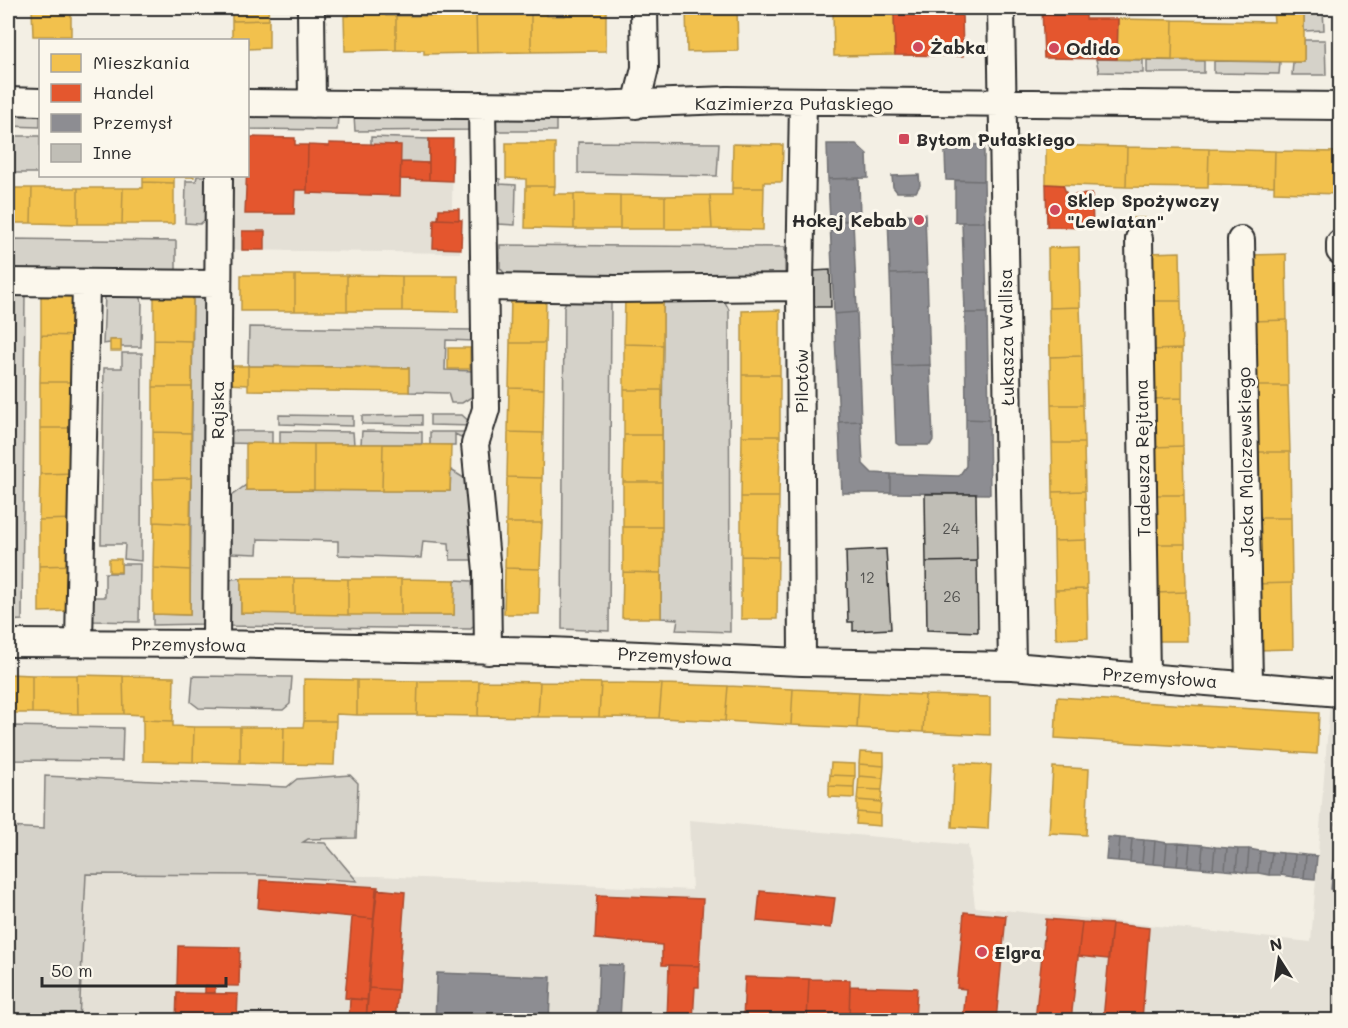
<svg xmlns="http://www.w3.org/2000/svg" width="1348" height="1028" viewBox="0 0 1348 1028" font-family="Mali,sans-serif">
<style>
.built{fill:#e4e0d6}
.green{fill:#d5d2c9;stroke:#807e7a;stroke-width:1.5}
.homes{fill:#f2c14e;stroke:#b69444;stroke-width:1.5}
.shops{fill:#e4572e;stroke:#ac4a2d;stroke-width:1.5}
.industry{fill:#8d8d92;stroke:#707073;stroke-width:1.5}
.building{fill:#c0beb6;stroke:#2b2b2b;stroke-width:1.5}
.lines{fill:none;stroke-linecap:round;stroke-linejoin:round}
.street-casing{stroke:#2b2b2b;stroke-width:30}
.street{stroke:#fbf7ec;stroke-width:26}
.poi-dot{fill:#d1495b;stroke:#fbf7ec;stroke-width:2}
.labels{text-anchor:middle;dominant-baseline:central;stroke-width:6;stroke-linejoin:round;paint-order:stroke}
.number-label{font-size:15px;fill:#50504e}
.poi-label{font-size:18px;font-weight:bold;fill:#2b2b2b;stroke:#fbf7ec;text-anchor:start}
.street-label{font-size:18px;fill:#2b2b2b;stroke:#fbf7ec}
</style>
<rect width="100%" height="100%" fill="#f3efe4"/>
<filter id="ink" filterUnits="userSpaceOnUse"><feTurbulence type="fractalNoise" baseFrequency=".0167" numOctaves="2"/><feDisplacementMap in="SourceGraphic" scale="12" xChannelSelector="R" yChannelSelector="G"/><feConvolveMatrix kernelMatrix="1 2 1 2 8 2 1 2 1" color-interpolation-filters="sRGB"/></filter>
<g filter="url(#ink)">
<path class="built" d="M248,137L295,138V145H401L429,162V139H453L452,208L459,209V219L462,220L460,253L233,250V176H248Z
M1330,702L1340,703V1020H79L86,874L377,876L692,890L689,820L968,845L975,907L1311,942Z"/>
<path class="green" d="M1323,8L1324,30L1304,31V9Z
M1304,40H1325L1326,75H1292L1293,62H1304Z
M1096,59L1143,60V73L1099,72Z
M1147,60L1204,61V73H1147Z
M1214,61L1280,62L1279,74L1214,73Z
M8,112L40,113V127L8,126Z
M248,115L338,116L337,130L248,129Z
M466,115L475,123L477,130L355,131L354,116Z
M494,116H556V131H494Z
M8,136H40V173H8Z
M371,137L429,139V163L401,162L371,144Z
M578,142L719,143L717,176L578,173Z
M197,176H209L208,217L200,224L185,223L186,181H196Z
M495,178L500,179V184L516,185L515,225L498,224L496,217Z
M8,239L176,241V274L8,273Z
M500,245L785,247V273L778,279L506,275L500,268Z
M8,290L25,291L22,620L8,621Z
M139,292L142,302L141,347H121V340H111L110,343L103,344L105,295Z
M193,295L205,296L210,308L204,624L153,625V614L190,615Z
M606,296L611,302L609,631L562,629L564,306L569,297Z
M663,297L723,298L729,310L730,632L676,630L678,619L661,618Z
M249,327L475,330L474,341L446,340L445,370L475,371L473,396L462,403H451L448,393L409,392V368L248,366Z
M122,353H142L141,561L124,559L125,544H101L104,368H122Z
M279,415L353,416V426L279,424Z
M422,415V425L362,424V416Z
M430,415H462L474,426L430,425Z
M226,431H272V444L226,443Z
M280,431L353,432L354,444H280Z
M362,431L422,432V444H361Z
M430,432H474L475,444L455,434V445H430Z
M451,470L475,485L474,560H450L449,543L423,541L421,558L338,555V541L258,539L257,554L231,553V496L246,485V490L450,491Z
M121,564H140L139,622L93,621V597H105V573H121Z
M241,578V613L454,615L455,580L472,581L475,624L471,629L227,626L226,584L232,579Z
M193,676L292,677L290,704L283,710L199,708L191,702Z
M8,726L123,728L122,761L8,760Z
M350,775L358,783L356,838L308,839L303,842L325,843L357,881L261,875L86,874L79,1020H8V827L44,829L45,776L287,787L297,779Z"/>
<path class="homes" d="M32,8H71V36H33Z
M232,8H268L269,20L232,21Z
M349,8H386V16H396V50L345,51L344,16H349Z
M565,8H606V51L531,52V11H547V16H565Z
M686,8H737L738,51L687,52Z
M926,8H960V13L926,14Z
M1265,8H1308L1304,11L1266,12Z
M476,11H531V52L477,53Z
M476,11L477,53L424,54V50H396V16H443V12Z
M1304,11V62L1172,60L1173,20L1274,22L1273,12Z
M833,12H894L895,55L834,56Z
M1118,19L1173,20L1172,60L1117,59Z
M269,20V48L248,49V40H232V21Z
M506,143H555V186H526V179L506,178Z
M733,144L783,145L782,182H764V188H732Z
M1046,145L1127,147L1126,187L1046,184Z
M1127,147L1209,149L1208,188L1126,187Z
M1209,149L1275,151L1274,186L1208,184Z
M1275,151L1339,152V194L1274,192Z
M1339,152H1340V194H1339Z
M143,176H194V177H174V183L143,182Z
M143,182L174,183V224H122L123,188H143Z
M526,186H555L554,194H574V229L525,228Z
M8,188H32L31,223H8Z
M32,188H78V224L31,223Z
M78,188H123L122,224H78Z
M732,188H764L763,230L712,229L710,195H732Z
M574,194L620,195V229H574Z
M620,195L665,196V229H620Z
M710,195L712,229H665V196Z
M1133,218H1144V229H1133Z
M1079,247L1080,307L1049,308L1048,248Z
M1180,252L1181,301H1149L1148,253Z
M1286,254L1287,320L1251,321L1250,255Z
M241,275H295V311H241Z
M295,275H347V311H295Z
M347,275L402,276V311H347Z
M402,276H458V312L402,311Z
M41,289L79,290V336L41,335Z
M154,294L193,295L192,341L154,340Z
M511,296L546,297L545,343H510Z
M625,297H663V345L624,344Z
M1149,301H1181L1182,349L1150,350Z
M1080,307L1082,356L1050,357L1049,308Z
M780,310V375H742V311Z
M1287,320L1288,386H1252L1251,321Z
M41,335L79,336L78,382H40Z
M110,340H121V351H110Z
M154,340L192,341V387H153Z
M510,343H545L544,389L509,388Z
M624,344L663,345L662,390H624Z
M448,348H470V369H448Z
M1182,349V398L1151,399L1150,350Z
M1082,356L1083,405H1051L1050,357Z
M227,366H248V385L227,384Z
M248,366L409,368V392L248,390Z
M742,375H780V436H742Z
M40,382H78L77,428H40Z
M1252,386H1288L1290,452H1253Z
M153,387H192L191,433L153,432Z
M509,388L544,389L543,433L508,432Z
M624,390H662V435H624Z
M1182,398L1183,446L1152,447L1151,399Z
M1051,405H1083L1084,443H1052Z
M40,428H77V473L40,474Z
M153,432L191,433V478L153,479Z
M508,432L543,433L542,478L507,477Z
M624,435H662V482H623Z
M742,436H780L779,497H741Z
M246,443L314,444V490H246Z
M1052,443H1084L1085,491L1053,492Z
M314,444H383L382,491L314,490Z
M383,444L451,445L450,491H382Z
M1183,446L1184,495H1153L1152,447Z
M1253,452H1290L1291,518H1254Z
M77,473L76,519L39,520L40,474Z
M507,477L542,478V523H506Z
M191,478L190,524L154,522L153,479Z
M623,482H662V527H623Z
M1085,491L1086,540L1054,541L1053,492Z
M1153,495H1184L1185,544H1154Z
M741,497H779L778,557L741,556Z
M1254,518H1291L1292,583L1255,584Z
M76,519L75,565L39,566V520Z
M154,522L190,524V570L153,568Z
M506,523H542L540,569L505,568Z
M623,527H662L661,573L623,572Z
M1086,540L1087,589L1055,590L1054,541Z
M1154,544H1185L1186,592L1155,593Z
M741,556L778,557L777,619H741Z
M109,559H121V572H109Z
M75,565V611L39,612V566Z
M153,568L190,570V615L153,614Z
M505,568L540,569L539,614H504Z
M623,572L661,573V618H622Z
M241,578H294V614L241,613Z
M294,578L348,579V615L294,614Z
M348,579H401V615H348Z
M401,579L455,580L454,615H401Z
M1292,583L1293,649L1256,650L1255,584Z
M1087,589L1088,638L1056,639L1055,590Z
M1186,592L1187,641H1156L1155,593Z
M8,674L32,675V713H8Z
M32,675H77L78,714L32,713Z
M77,675L123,676L124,714H78Z
M123,676L174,677L173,721L143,720V715L124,714Z
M304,679L357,680V715L336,714V721H304Z
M357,680L418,681L417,715H357Z
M418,681H479L478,716L417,715Z
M479,681L540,682L538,717L478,716Z
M540,682L601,683L599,717H538Z
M601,683L662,684L659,718L599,717Z
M662,684L728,686L725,721L659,718Z
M728,686L793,689L791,725L725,721Z
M793,689L859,692L857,728L791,725Z
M859,692L925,695L923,732L857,728Z
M925,695L990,697V735L923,732Z
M1057,697L1319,713L1317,754L1055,738Z
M143,720L173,721V726L194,727L193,762L143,761Z
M304,721H336L334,765L283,764L284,727H303Z
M194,727H240V763L193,762Z
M240,727H284L283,764L240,763Z
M860,752L884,753V766L859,764Z
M831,763L855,764V776L830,775Z
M955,763L991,765L988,829L952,827Z
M859,764L884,766L883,778L859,776Z
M1053,767L1089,769L1086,835L1049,833Z
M830,775L855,776L854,787L829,786Z
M859,776L883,778L882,790L858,789Z
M829,786L854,787V798L829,797Z
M858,789L882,790L881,802L857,800Z
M857,800L881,802L880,814L857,812Z
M857,812L880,814V826L856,824Z"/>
<path class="shops" d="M1042,8H1086V19H1118L1117,59L1044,58Z
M894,12L962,13L963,56L895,55Z
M248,137L295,138V145H308L307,190H295L294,214H245Z
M429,139H453L452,181L429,180Z
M329,143L401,145L400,196L307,193L308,145L329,146Z
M401,162L429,163V180L400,179Z
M1046,184L1063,185L1067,195L1092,194L1093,228L1047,227Z
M439,209H459V220L438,219Z
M434,219L462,220L461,249L433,248Z
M242,231H265V250H242Z
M260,880L378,887L374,919L258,908Z
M376,889L405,892L398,990L368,988Z
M760,891L835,898L831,928L757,921Z
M597,895L703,899L699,966L662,965V945L595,939Z
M964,912L1006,916L996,1020H963L966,989L957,988Z
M352,917L374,919L368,1000L345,998Z
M1046,919L1082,922L1071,1020H1035Z
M1082,922L1112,924L1108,959L1078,956Z
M1112,924L1149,928L1142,1020H1103Z
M178,946L240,947L239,986L177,985Z
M669,965L699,966V987H695L693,1020H667Z
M745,977L809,979L807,1020H743Z
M809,979L850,980L849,1020H807Z
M205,985L215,986V993H205Z
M850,986L917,988L915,1020H849Z
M368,988L398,990L395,1020H366Z
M177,993L238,994L237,1020H176Z
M350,999L368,1000L366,1020H349Z"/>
<path class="industry" d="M827,144H856L867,154L868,178L828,179Z
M954,144L984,145V181L946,180L945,152Z
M919,175L920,185L916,192H897L893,187L892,176Z
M859,178L860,220L830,221L828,179Z
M955,180L984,181L985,222H955Z
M925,214L927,273L890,274L888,215Z
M830,221H853L857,312L834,314Z
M962,222H985L987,313H965Z
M927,273L930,365L893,366L890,274Z
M857,312L861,421L839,422L834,314Z
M965,313H987L989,420L966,419Z
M930,365L933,440L930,445H899L896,443L893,366Z
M966,419L989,420L990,494L891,493V474L959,476L966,466Z
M861,421L863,464L872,473L891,474V493H842L839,422Z
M1340,732V810H1333Z
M1338,810H1340V890L1331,889Z
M1108,837L1120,838L1118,861L1106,860Z
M1120,838L1132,839L1130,862L1118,861Z
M1132,839L1144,840L1142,863L1130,862Z
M1144,840L1155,841L1153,864L1142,863Z
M1155,841L1167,843L1165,865L1153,864Z
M1167,843H1179L1177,866L1165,865Z
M1179,843L1190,844L1188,867L1177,866Z
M1190,844L1203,845L1201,868L1188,867Z
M1203,845L1215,847L1213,869L1201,868Z
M1215,847L1227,848L1225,870L1213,869Z
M1227,848L1238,849L1236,871L1225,870Z
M1238,849H1249L1247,873L1236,871Z
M1249,849L1260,851L1258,873H1247Z
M1260,851L1272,852L1269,875L1258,873Z
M1272,852L1283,853L1281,875H1269Z
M1283,853L1295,854L1293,877L1281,875Z
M1295,854L1306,855L1304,878L1293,877Z
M1306,855L1317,856L1315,879L1304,878Z
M599,964L623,965L620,1020H597Z
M437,973L551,977L549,1020H435Z"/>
<path class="building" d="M830,270L831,307H814L813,271Z
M925,494H976L977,561L926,562Z
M886,549L891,629L853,631V622H848L846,551Z
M977,561L978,632L927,630L926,562Z"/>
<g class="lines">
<defs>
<path id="street" d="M311,8L312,104
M1001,8L1012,666
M8,101L40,102
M248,103L565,106L727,100L1340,106
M482,105L486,409L475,444L487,571L488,651
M636,105L645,68L644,8
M1139,239L1146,676
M1241,240L1249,683
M1340,243V251
M8,282L218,284
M485,287L616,289L800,287
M8,643L216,644L550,651L802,662L1012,666L1340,693
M79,643L86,283
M216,644L219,176
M802,662L800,287L803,101"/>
</defs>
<use href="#street" class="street-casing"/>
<use href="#street" class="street"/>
</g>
</g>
<g class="poi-dot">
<circle cx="918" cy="47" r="6"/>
<circle cx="1054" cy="48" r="6"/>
<rect x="898" y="133" width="12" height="12" rx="3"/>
<circle cx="1055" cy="210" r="6"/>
<circle cx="919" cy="220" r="6"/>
<circle cx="982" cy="952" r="6"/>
</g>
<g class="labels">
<g class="number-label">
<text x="951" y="528">24</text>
<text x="867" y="577">12</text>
<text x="952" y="596">26</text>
</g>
<g class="poi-label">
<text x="930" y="47">Żabka</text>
<text x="1066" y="48">Odido</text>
<text x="916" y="139">Bytom Pułaskiego</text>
<text x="1067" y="200">Sklep Spożywczy<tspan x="1067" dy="21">"Lewiatan"</tspan></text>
<text x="907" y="220" text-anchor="end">Hokej Kebab</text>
<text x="994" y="952">Elgra</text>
</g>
<g class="street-label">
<text x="794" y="103">Kazimierza Pułaskiego</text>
<text transform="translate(1006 337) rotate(-91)">Łukasza Wallisa</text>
<text transform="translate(801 381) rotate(-90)">Pilotów</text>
<text transform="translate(217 410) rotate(-90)">Rajska</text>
<text transform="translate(1142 458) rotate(-91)">Tadeusza Rejtana</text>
<text transform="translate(1245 462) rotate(-91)">Jacka Malczewskiego</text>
<text transform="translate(189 644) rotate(1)">Przemysłowa</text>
<text transform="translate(675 656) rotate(3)">Przemysłowa</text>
<text transform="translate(1160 677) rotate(4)">Przemysłowa</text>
</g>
</g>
<rect width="1348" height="1028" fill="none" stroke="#fbf7ec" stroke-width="30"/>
<rect x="15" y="15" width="1318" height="998" fill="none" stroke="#2b2b2b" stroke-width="2" filter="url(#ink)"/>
<rect x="39" y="39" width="210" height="138" fill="#fbf7ec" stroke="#a8a59f" stroke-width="1.5"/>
<rect x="51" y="54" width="30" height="18" fill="#f2c14e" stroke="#a8a59f" stroke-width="1.5"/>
<text x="93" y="69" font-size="18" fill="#2b2b2b">Mieszkania</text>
<rect x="51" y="84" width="30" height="18" fill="#e4572e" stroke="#a8a59f" stroke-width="1.5"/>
<text x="93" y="99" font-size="18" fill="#2b2b2b">Handel</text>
<rect x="51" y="114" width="30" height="18" fill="#8d8d92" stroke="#a8a59f" stroke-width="1.5"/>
<text x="93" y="129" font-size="18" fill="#2b2b2b">Przemysł</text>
<rect x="51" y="144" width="30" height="18" fill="#c0beb6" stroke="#a8a59f" stroke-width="1.5"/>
<text x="93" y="159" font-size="18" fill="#2b2b2b">Inne</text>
<g transform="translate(1279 959) rotate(348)" stroke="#fbf7ec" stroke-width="4.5" paint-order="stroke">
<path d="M0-4.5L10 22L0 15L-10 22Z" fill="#2b2b2b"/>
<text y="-9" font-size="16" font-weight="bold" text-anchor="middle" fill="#2b2b2b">N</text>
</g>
<path d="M42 977v9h184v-9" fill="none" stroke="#2b2b2b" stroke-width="3"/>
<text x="51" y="977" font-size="18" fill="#2b2b2b" stroke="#fbf7ec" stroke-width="4.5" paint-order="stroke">50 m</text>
</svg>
